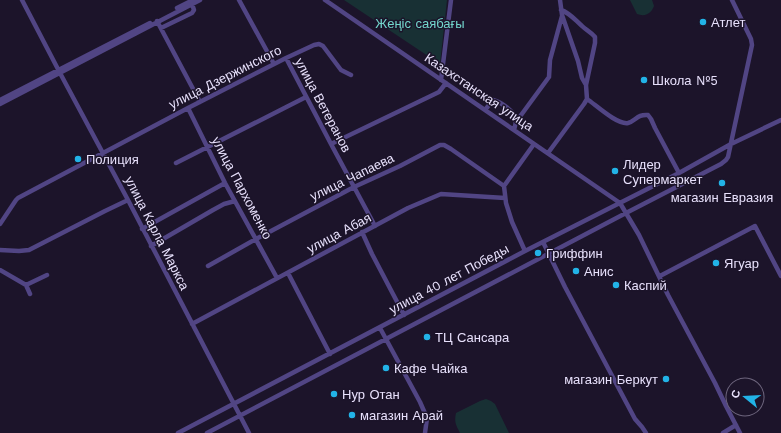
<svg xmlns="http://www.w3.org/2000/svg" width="781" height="433" viewBox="0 0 781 433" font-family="'Work Sans',sans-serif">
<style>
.green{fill:#183034}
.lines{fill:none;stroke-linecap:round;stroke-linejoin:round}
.minor{stroke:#514584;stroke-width:4.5}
.poi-dot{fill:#22b3e7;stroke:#1c142a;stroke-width:1.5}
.labels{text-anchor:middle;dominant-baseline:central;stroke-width:3;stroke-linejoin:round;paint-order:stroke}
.poi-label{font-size:13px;fill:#e8e1fc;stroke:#1c142a;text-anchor:start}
.park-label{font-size:13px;fill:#73d6cd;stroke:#1c142a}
.street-label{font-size:13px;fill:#e8e1fc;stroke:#1c142a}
</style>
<rect width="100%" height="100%" fill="#1c142a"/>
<path class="green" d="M344,0H447L440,64Z
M630,0H652L654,6C651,14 645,17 637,14Z
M486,399L491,401L495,404L509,433H460C456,425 454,423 456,413L480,401Z"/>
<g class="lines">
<path class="minor" d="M22,0L60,73L128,200L249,433
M239,0L274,64
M325,0L620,203L639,235L668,295L715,383L726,406L740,433
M177,8L193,0
M561,10C570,13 575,20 582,26C586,30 591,32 595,37V43L586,85
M157,21L200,102
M161,28L192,13L194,10L192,4
M286,58L331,144L375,226
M441,80L451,0
M587,99C596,105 617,125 628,123C636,121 637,114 648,115L651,119L655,128L679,173
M0,100L150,23
M0,104L200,0
M188,108L225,183L277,278
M485,110L493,100C501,102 514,111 516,120C516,123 515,126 514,130
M516,122L549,77L550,60L562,16
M331,144L439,92L446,83
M548,153L584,104L587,99L586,85L582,78L578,61L562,15L560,0
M176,163L306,97
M0,224L16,200L18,198L188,108L286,58L314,45L319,44L323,46L341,70L351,75
M142,229L225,183
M362,232L372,254L404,315
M543,242L565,287L635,419L642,427L646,433
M151,246L213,210L224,204L235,201
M0,250L19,251L29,250L105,211L128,200
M525,251L512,222L506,203L504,186L534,144
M208,266L256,239L354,187L400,166L440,145H444L451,149L504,186
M0,270L26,285L30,294
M288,273L330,354
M660,276L755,226L781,276
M26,285L47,275
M192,324L408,208L441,194L505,198
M380,328L420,402L427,418L425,433
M178,433L525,251L679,173L731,144L781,120
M207,433L626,213L721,164L726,160L728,157L752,45L751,39L732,0
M723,433L736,425"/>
</g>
<g class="poi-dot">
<circle cx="703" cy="22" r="4"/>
<circle cx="644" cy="80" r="4"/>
<circle cx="78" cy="159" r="4"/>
<circle cx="615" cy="171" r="4"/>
<circle cx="722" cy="183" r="4"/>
<circle cx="538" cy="253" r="4"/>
<circle cx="716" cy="263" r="4"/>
<circle cx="576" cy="271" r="4"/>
<circle cx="616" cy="285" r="4"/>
<circle cx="427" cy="337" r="4"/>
<circle cx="386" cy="368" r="4"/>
<circle cx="666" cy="379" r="4"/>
<circle cx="334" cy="394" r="4"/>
<circle cx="352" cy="415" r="4"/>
</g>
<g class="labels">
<g class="poi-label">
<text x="711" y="22">Атлет</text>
<text x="652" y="80">Школа №5</text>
<text x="86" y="159">Полиция</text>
<text x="623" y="164">Лидер<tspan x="623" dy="15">Супермаркет</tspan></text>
<text x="722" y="197" text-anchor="middle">магазин Евразия</text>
<text x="546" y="253">Гриффин</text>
<text x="724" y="263">Ягуар</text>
<text x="584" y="271">Анис</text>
<text x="624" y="285">Каспий</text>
<text x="435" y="337">ТЦ Сансара</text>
<text x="394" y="368">Кафе Чайка</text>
<text x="658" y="379" text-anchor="end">магазин Беркут</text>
<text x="342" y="394">Нур Отан</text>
<text x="360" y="415">магазин Арай</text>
</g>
<g class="park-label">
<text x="420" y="23">Жеңіс саябағы</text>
</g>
<g class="street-label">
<text transform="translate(225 77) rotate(-27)">улица Дзержинского</text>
<text transform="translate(479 92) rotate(34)">Казахстанская улица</text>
<text transform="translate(323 105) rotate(62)">улица Ветеранов</text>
<text transform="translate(352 177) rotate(-26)">улица Чапаева</text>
<text transform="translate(242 188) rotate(62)">улица Пархоменко</text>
<text transform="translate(157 233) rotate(63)">улица Карла Маркса</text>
<text transform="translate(339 233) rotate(-28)">улица Абая</text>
<text transform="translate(449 279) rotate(-28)">улица 40 лет Победы</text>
</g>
</g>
<g transform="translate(745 397) rotate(288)"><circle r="19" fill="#1c142a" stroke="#6e667e"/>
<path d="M0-3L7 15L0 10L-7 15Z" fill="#22b3e7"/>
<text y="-6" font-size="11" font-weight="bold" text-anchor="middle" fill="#e8e1fc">С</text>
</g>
</svg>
